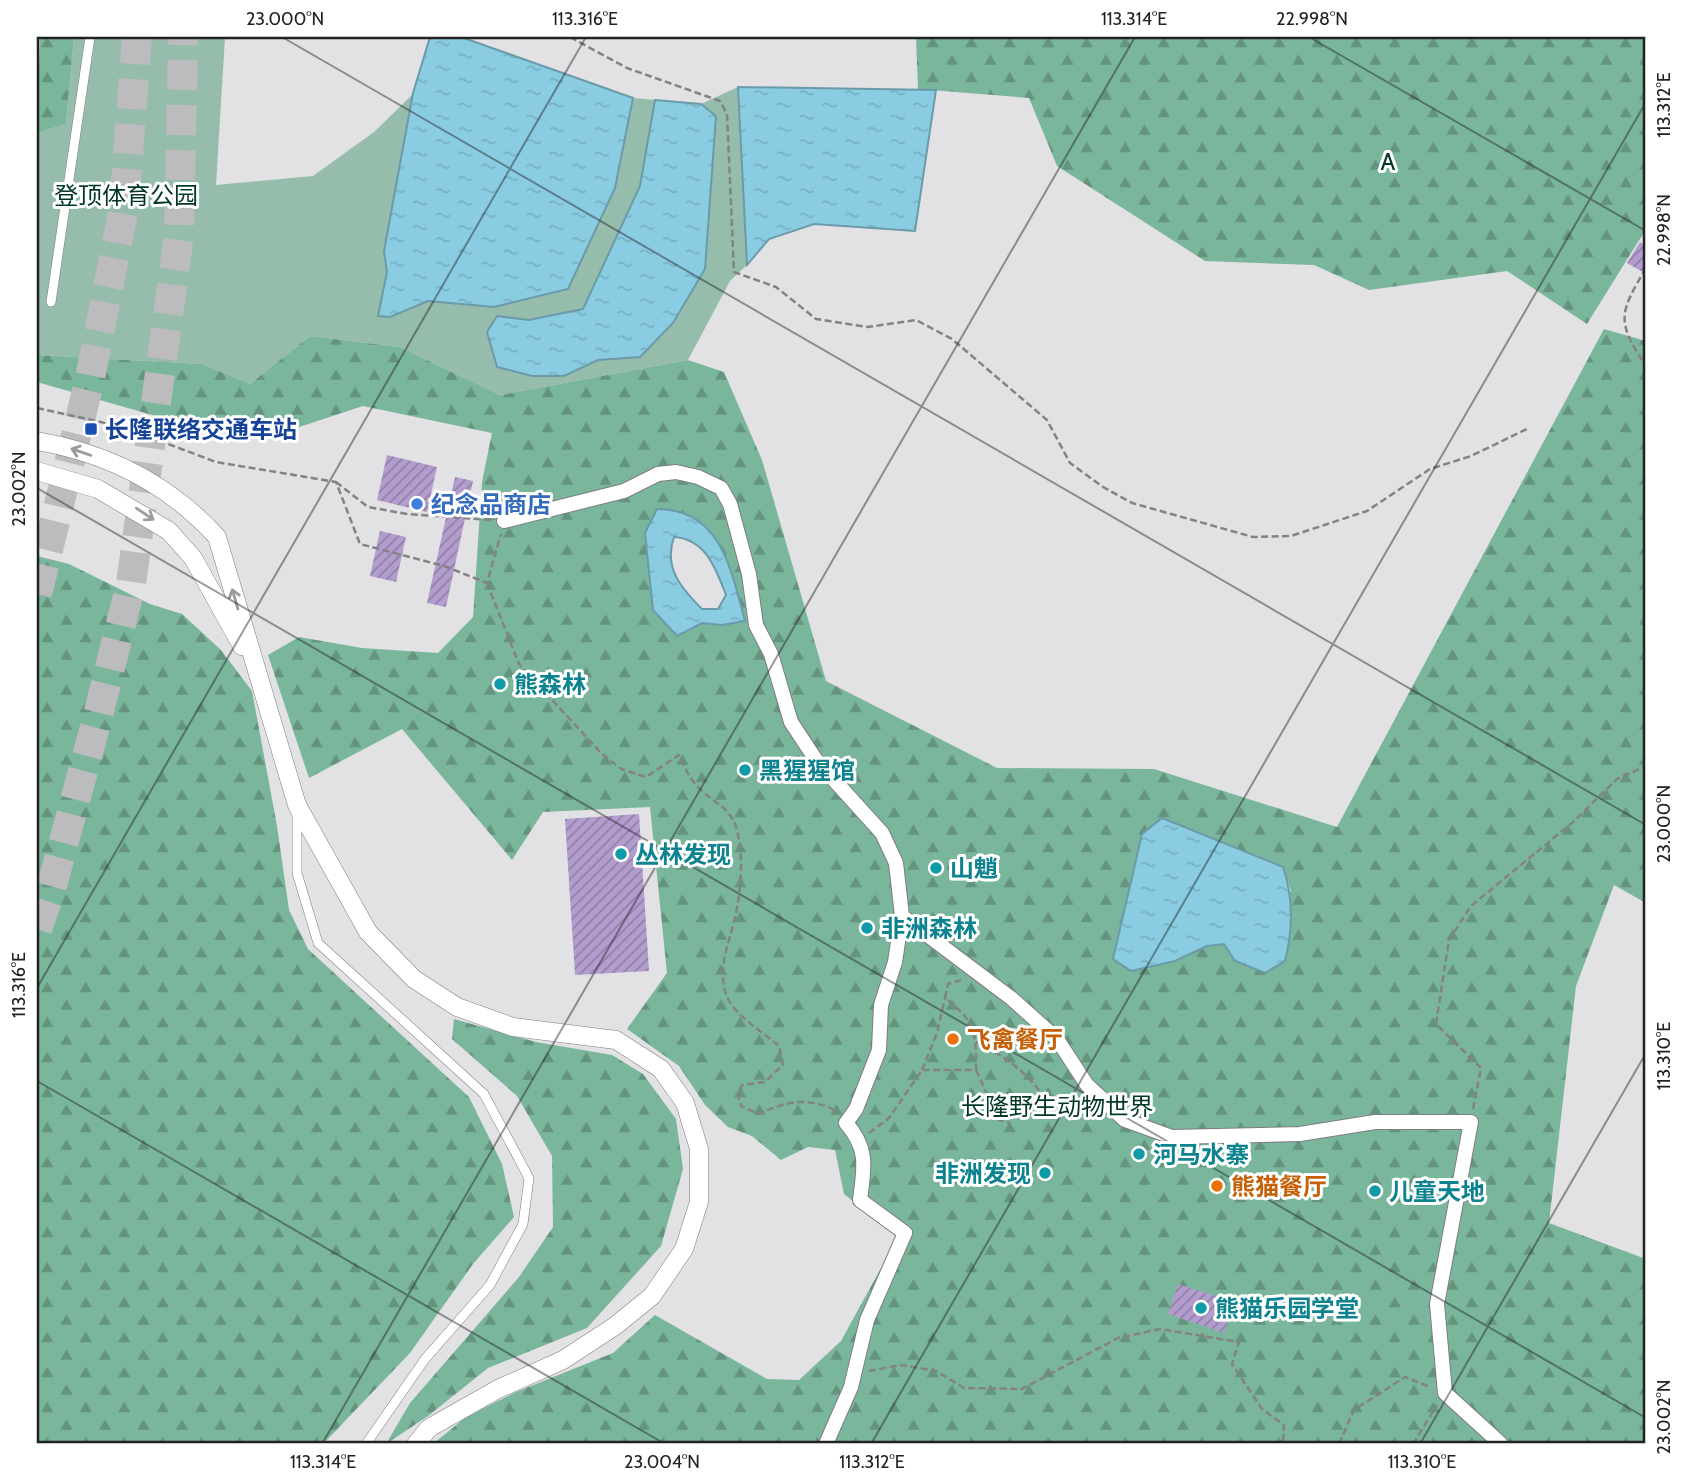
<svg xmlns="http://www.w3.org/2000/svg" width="1683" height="1481" viewBox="0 0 1683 1481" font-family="Cabin,'Noto Sans SC',sans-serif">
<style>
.green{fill:#96bdab}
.forest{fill:url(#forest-firs);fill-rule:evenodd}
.water{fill:url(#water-ripples);stroke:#6b9aa9;stroke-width:2;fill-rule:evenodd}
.building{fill:url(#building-hatch)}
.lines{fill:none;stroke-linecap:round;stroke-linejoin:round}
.trunk-tunnel{stroke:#bcbbbd;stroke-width:30;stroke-dasharray:30 15;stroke-linecap:butt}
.service-casing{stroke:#7e7d80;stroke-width:10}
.pedestrian-casing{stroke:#7e7d80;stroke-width:16}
.minor-casing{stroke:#7e7d80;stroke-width:19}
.path{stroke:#838285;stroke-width:2.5;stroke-dasharray:7 3.5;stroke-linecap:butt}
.service{stroke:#fff;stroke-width:9}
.pedestrian{stroke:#fff;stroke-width:14}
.minor{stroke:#fff;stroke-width:18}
.oneway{stroke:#9c9c9c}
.ticks{fill:none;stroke:#222223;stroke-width:2;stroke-opacity:0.45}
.transit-dot{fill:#1a4fb4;stroke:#fff;stroke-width:2.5}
.shop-dot{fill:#3f7fe0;stroke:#fff;stroke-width:2.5}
.culture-dot{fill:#0f9aa8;stroke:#fff;stroke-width:2.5}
.food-dot{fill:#e8710a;stroke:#fff;stroke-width:2.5}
.labels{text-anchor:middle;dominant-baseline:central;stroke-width:6;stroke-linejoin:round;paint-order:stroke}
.park-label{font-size:24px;fill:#013725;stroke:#fff}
.transit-label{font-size:24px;font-weight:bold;fill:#164399;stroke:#fff;text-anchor:start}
.shop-label{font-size:24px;font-weight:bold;fill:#366cbe;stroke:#fff;text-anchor:start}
.culture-label{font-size:24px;font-weight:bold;fill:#0d838f;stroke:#fff;text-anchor:start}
.food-label{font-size:24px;font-weight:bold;fill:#c56008;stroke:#fff;text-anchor:start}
.neatline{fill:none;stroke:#222223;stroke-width:2.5}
.ticks-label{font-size:18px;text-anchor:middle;fill:#222223}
</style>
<defs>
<pattern id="forest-firs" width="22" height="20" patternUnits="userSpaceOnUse" patternTransform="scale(1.75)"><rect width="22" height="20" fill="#7ab69b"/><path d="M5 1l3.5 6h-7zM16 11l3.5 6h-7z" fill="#64947e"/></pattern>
<pattern id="water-ripples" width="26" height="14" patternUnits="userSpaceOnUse" patternTransform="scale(1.75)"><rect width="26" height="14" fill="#8acde2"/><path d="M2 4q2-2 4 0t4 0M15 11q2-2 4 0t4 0" fill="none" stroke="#77b0c2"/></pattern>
<pattern id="building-hatch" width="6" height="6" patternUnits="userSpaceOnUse" patternTransform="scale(1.75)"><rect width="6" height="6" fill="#b39dce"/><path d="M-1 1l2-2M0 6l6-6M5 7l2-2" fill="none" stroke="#9180a7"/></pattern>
</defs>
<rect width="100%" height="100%" fill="#e2e1e4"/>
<path class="green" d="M74,37H225L216,185L313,176L374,132L413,94L430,37H461L633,98L701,104L738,87L747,265L730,281L688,360L500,395L400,347L310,336L250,384L203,364L37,355V133L66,124Z"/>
<path class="forest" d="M40,37H74L66,124L37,133Z
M916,37H1646V229L1587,324L1507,271L1369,290L1314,265L1205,261L1057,166L1029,98L918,89Z
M1604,329L1646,341V903L1614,885L1576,986L1549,1223L1646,1259V1444H433L466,1417L516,1392L613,1353L655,1315L767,1379L799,1380L841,1341L898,1237L844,1194L835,1150L808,1147L781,1160L752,1136L728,1127L705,1105L679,1066L627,1029L667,973L650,807L543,812L512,860L402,729L309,778L268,655L299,637L362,648L438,653L473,617L482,482L492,433L363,406L287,431H208L37,382V355L203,364L250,384L310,336L400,347L500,395L688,360L724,372L762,460L826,681L997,768L1154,769L1337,827ZM706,526L745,621L722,625L653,610L645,533ZM1162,818L1283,867L1291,891L1235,961L1225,944L1207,946Z
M37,556L69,564L150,604L182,614L221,650L252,691L277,826L289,910L308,949L469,1097L502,1164L514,1217L473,1264L410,1353L323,1444H37Z
M454,1019L536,1042L612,1055L643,1074L676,1119L683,1169L661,1246L587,1328L488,1368L428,1416L386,1444L410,1403L519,1277L553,1227L552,1156L517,1096L452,1039Z"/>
<path class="water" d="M430,37H461L633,98L615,188L568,289L494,307L428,301L390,317L378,316L387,272L384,251L413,93Z
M738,87L936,90L915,231L814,224L769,239L747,265Z
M655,100L701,104L716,116L705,269L673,323L640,357L598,360L564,376H532L497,367L487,332L497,316L529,320L583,309L640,186Z
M657,509C722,509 731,571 745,621L722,625L702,623L677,636L653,610L645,533ZM674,537C706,539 716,569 726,595L718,609H702C682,589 663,568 674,537Z
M1162,818L1283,867C1294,899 1293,929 1285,961L1265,973L1235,961L1224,944L1207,946L1175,961L1131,971L1113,959L1142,834Z"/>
<path class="building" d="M1640,242L1646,246V274L1627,263Z
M387,455L437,467L427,512L377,500Z
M455,477L473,481L446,607L427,603Z
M380,531L406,537L396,582L370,576Z
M639,814L649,971L575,975L565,819Z
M1178,1284L1234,1302L1224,1333L1168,1314Z"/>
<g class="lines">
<path class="trunk-tunnel" d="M37,594L89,383L124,208L137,37
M37,929L51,889L95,727L131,584L179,235L183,37"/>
<defs>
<path id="service" d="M51,302L90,37
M297,813V873L318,943L484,1094L529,1178L523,1224L490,1285L425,1359L366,1444"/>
<path id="pedestrian" d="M504,521L624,491L658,474L676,472L698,477L721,488L730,504L749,574L756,625L771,654L791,722L816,760L882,833L896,863L902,916L895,962L881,1005L879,1050L856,1109L846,1123C869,1149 864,1168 860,1200L905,1233L867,1320L851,1387L826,1444
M902,916L1011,998L1057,1039L1087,1085L1125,1120L1172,1137L1300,1134L1375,1122H1471L1437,1304L1445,1393L1501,1444"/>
<path id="minor" d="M37,441C107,453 169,484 217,537L297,805L368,932L414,979L457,1007L513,1027L616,1040L661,1069L685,1103L699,1149V1202L684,1249L652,1296L615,1326L563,1360L498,1389L429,1428L416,1444
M37,471L98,489L169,531L193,558L242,646"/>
</defs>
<use href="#service" class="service-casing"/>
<use href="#pedestrian" class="pedestrian-casing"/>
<use href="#minor" class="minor-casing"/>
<path class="path" d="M570,37L627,68L720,101L727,114L734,272L776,287L816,319L867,327L916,320L952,339L1047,420L1070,463L1103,487L1132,503L1253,537L1291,536L1367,511L1430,469L1471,456L1527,429
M1646,268C1619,314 1616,321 1646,366
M37,408L123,427L216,462L336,482L360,544L444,566L487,583L501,534
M336,482L368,507L407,514L491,520
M487,583L519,664L602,754L621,769L646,777L679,755C685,769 691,781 702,791C715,803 728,807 735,824C745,852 741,897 733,926C727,947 718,971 726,994C733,1015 763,1032 779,1046L783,1065L765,1082L742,1085L738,1096L741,1106L758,1114C786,1101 810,1096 838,1112
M976,1042C1004,1055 1031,1075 1046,1101
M922,1070L937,1033L945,998
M976,1070L999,1120L1010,1123
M1473,1109L1481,1068L1436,1024L1449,940L1471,906L1573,822L1617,779L1646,766
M869,1133L889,1118L922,1070H976C976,1032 976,1022 945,998L948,984L961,980
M869,1371L901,1365L936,1371L964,1388L1022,1389L1118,1338L1160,1329L1239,1342L1232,1364L1262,1409L1284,1425L1283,1444
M1339,1444L1354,1410L1405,1377L1430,1387
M1413,1444L1437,1405"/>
<use href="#service" class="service"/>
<use href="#pedestrian" class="pedestrian"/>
<use href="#minor" class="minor"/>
</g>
<defs><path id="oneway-shaft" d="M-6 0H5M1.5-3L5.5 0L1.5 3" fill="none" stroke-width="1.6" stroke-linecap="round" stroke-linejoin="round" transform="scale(1.75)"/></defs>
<g class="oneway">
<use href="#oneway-shaft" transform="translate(81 452) rotate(-161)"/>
<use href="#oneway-shaft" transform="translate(145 514) rotate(34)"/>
<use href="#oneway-shaft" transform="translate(235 599) rotate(-106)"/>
</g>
<path class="ticks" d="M282,37L1646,825M1309,37L1646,231M37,488L1646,1418M37,988L586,37M37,1081L665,1444M322,1444L1135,37M871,1444L1646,102M1420,1444L1646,1053"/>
<rect class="transit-dot" x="84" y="422" width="14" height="14" rx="3.5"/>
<circle class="shop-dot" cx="417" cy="504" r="7"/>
<g class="culture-dot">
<circle cx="500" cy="684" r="7"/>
<circle cx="745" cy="770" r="7"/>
<circle cx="621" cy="854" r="7"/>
<circle cx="936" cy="868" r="7"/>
<circle cx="867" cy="928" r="7"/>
<circle cx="1139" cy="1154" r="7"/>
<circle cx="1045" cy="1173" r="7"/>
<circle cx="1375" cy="1191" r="7"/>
<circle cx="1201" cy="1308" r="7"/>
</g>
<g class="food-dot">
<circle cx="953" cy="1039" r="7"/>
<circle cx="1217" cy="1186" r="7"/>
</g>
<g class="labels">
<g class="park-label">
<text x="1388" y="161">A</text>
<text x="126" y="195">登顶体育公园</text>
<text x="1057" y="1106">长隆野生动物世界</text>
</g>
<g class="transit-label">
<text x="105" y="429">长隆联络交通车站</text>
</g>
<g class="shop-label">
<text x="431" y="504">纪念品商店</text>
</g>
<g class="culture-label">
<text x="514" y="684">熊森林</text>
<text x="759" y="770">黑猩猩馆</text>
<text x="635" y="854">丛林发现</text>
<text x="950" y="868">山魈</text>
<text x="881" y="928">非洲森林</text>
<text x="1153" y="1154">河马水寨</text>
<text x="1031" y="1173" text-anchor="end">非洲发现</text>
<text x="1389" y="1191">儿童天地</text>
<text x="1215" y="1308">熊猫乐园学堂</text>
</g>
<g class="food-label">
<text x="967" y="1039">飞禽餐厅</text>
<text x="1231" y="1186">熊猫餐厅</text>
</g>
</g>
<rect width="1683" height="1481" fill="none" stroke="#ffffff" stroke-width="77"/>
<rect x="38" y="38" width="1606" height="1404" class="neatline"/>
<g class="ticks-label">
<text x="285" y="25">23.000°N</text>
<text x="585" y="25">113.316°E</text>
<text x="1134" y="25">113.314°E</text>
<text x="1312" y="25">22.998°N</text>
<text transform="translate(1664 105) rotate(-90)" y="6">113.312°E</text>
<text transform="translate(1664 230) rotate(-90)" y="6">22.998°N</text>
<text transform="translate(19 489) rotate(-90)" y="6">23.002°N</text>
<text transform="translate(1664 824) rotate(-90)" y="6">23.000°N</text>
<text transform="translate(19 985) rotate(-90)" y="6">113.316°E</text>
<text transform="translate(1664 1056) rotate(-90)" y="6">113.310°E</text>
<text transform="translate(1664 1417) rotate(-90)" y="6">23.002°N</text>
<text x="323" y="1468">113.314°E</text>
<text x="662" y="1468">23.004°N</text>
<text x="872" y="1468">113.312°E</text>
<text x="1422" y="1468">113.310°E</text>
</g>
</svg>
